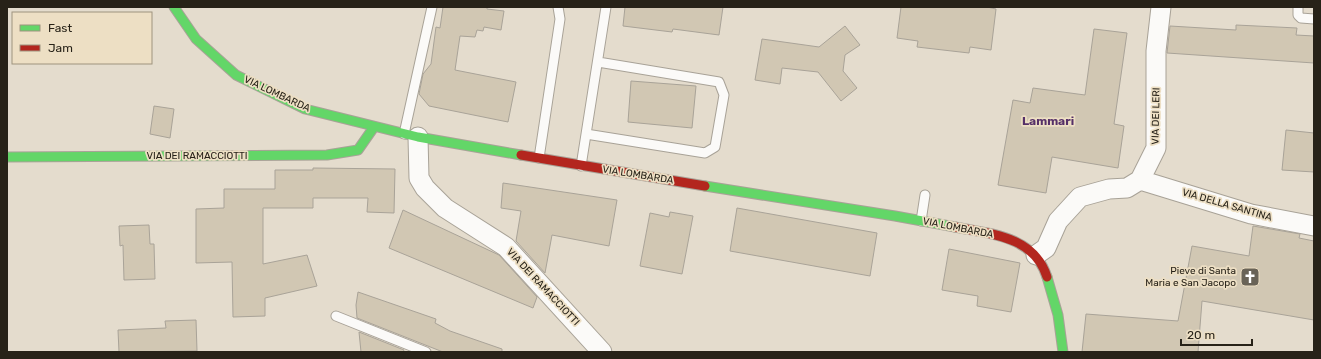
<svg xmlns="http://www.w3.org/2000/svg" width="1321" height="359" viewBox="0 0 1321 359" font-family="Rubik,sans-serif">
<style>
.building{fill:#d1c7b3;stroke:#a9a398}
.lines{fill:none;stroke-linecap:round;stroke-linejoin:round}
.lane-casing{stroke:#a8a297;stroke-width:11}
.street-casing{stroke:#a8a297;stroke-width:21}
.fast-casing{stroke:#a8a297;stroke-width:11}
.jam-casing{stroke:#a8a297;stroke-width:11}
.lane{stroke:#fbfaf8;stroke-width:9}
.street{stroke:#fbfaf8;stroke-width:19}
.fast{stroke:#63d668;stroke-width:9}
.jam{stroke:#b3261e;stroke-width:9}
.labels{text-anchor:middle;dominant-baseline:central;stroke-width:3.5;stroke-linejoin:round;paint-order:stroke}
.street-label{font-size:10px;fill:#272218;stroke:#eddfc4}
.poi-label{font-size:10px;fill:#272218;stroke:#eddfc4;text-anchor:end}
.quarter-label{font-size:12px;font-weight:bold;fill:#553068;stroke:#eddfc4}
</style>
<rect width="100%" height="100%" fill="#e4dccd"/>
<path class="building" d="M443,7H487V9L504,11L501,30L484,27L483,31L477,30L475,37L460,36L455,70L516,82L508,122L429,106L419,94L423,74L431,64L436,27L440,28Z
M625,7H723L719,35L673,29L672,32L623,26Z
M901,7H987L996,9L991,50L970,47L969,53L917,47L918,41L897,38Z
M1236,25L1297,28L1296,35L1314,36V63L1167,53L1170,26L1236,30Z
M845,26L860,45L845,55L843,71L857,88L841,101L818,72L782,68L780,84L755,80L762,39L819,47Z
M1094,29L1127,33L1114,124L1124,126L1118,168L1052,157L1046,193L998,185L1013,100L1030,103L1033,88L1085,95Z
M631,81L696,86L692,128L628,122Z
M154,106L174,109L170,138L150,134Z
M1286,130L1314,133V172L1282,170Z
M313,168L395,169L394,213L367,212L368,198H313V208H263V264L307,255L317,286L265,298V316L233,317L232,262L196,263V209L224,208V189H275V170H313Z
M503,183L617,200L609,246L552,235L545,273L516,241L521,211L501,208Z
M737,208L877,233L870,276L730,251Z
M403,210L499,255L537,297L533,308L389,248Z
M670,212L693,216L682,274L640,266L650,213L669,217Z
M149,225L150,244H154L155,279L124,280L123,245L120,246L119,226Z
M1253,226L1300,234L1299,238L1314,241V320L1202,301L1198,352H1082L1086,314L1178,321L1192,246L1249,256Z
M949,249L1020,263L1011,312L977,306L978,296L942,290Z
M358,292L436,319L435,323L450,331L502,349V352H443L357,318L356,305Z
M196,320L197,351L119,352L118,330L166,328L165,321Z
M359,332L404,350L403,352H361Z"/>
<g class="lines">
<defs>
<path id="lane" d="M1298,7V15L1301,18L1314,19
M404,134L432,7
M586,134L705,153L715,147L724,95L719,82L598,62
M539,158L560,19L558,7
M581,166L606,7
M921,221L925,195
M336,316L426,352"/>
<path id="street" d="M418,137L419,178L425,188L445,208L506,247L602,352
M1140,180L1251,214L1314,226
M1036,255L1046,248L1058,221L1080,197L1109,189L1127,188L1140,180L1156,148V51L1161,7"/>
<path id="fast" d="M174,7L196,39L236,75L305,109L418,137L521,155
M7,157L327,155L358,150L374,127
M705,186L895,216L955,227
M1047,277L1058,315L1063,352"/>
<path id="jam" d="M521,155L705,186
M955,227C991,234 1034,236 1047,277"/>
</defs>
<use href="#lane" class="lane-casing"/>
<use href="#street" class="street-casing"/>
<use href="#fast" class="fast-casing"/>
<use href="#jam" class="jam-casing"/>
<use href="#lane" class="lane"/>
<use href="#street" class="street"/>
<use href="#fast" class="fast"/>
<use href="#jam" class="jam"/>
</g>
<defs>
<symbol id="church-square" viewBox="-11 -11 22 22"><rect x="-9" y="-9" width="18" height="18" rx="4" fill="#696357" stroke="#eddfc4"/><path d="M-1.2-6h2.4v3.5h3.3v2.4h-3.3V6h-2.4V-.1h-3.3v-2.4h3.3Z" fill="#fff"/></symbol>
</defs>
<g fill-rule="evenodd">
<use href="#church-square" x="1239" y="266" width="22" height="22"/>
</g>
<g class="labels">
<g class="street-label">
<text transform="translate(277 94) rotate(25)">VIA LOMBARDA</text>
<text transform="translate(1156 116) rotate(-89)">VIA DEI LERI</text>
<text x="197" y="156">VIA DEI RAMACCIOTTI</text>
<text transform="translate(638 175) rotate(9)">VIA LOMBARDA</text>
<text transform="translate(1227 205) rotate(16)">VIA DELLA SANTINA</text>
<text transform="translate(958 228) rotate(11)">VIA LOMBARDA</text>
<text transform="translate(543 287) rotate(47)">VIA DEI RAMACCIOTTI</text>
</g>
<g class="poi-label">
<text x="1236" y="271">Pieve di Santa<tspan x="1236" dy="12">Maria e San Jacopo</tspan></text>
</g>
<g class="quarter-label">
<text x="1048" y="121">Lammari</text>
</g>
</g>
<rect width="1321" height="359" fill="none" stroke="#272218" stroke-width="16"/>
<rect x="12" y="12" width="140" height="52" fill="#eddfc4" stroke="#9e937f"/>
<rect x="20" y="25" width="20" height="6" fill="#63d668" stroke="#9e937f"/>
<text x="48" y="32" font-size="12" fill="#272218">Fast</text>
<rect x="20" y="45" width="20" height="6" fill="#b3261e" stroke="#9e937f"/>
<text x="48" y="52" font-size="12" fill="#272218">Jam</text>
<path d="M1181 339v6h71v-6" fill="none" stroke="#272218" stroke-width="2"/>
<text x="1187" y="339" font-size="12" fill="#272218" stroke="#eddfc4" stroke-width="3" paint-order="stroke">20 m</text>
</svg>
